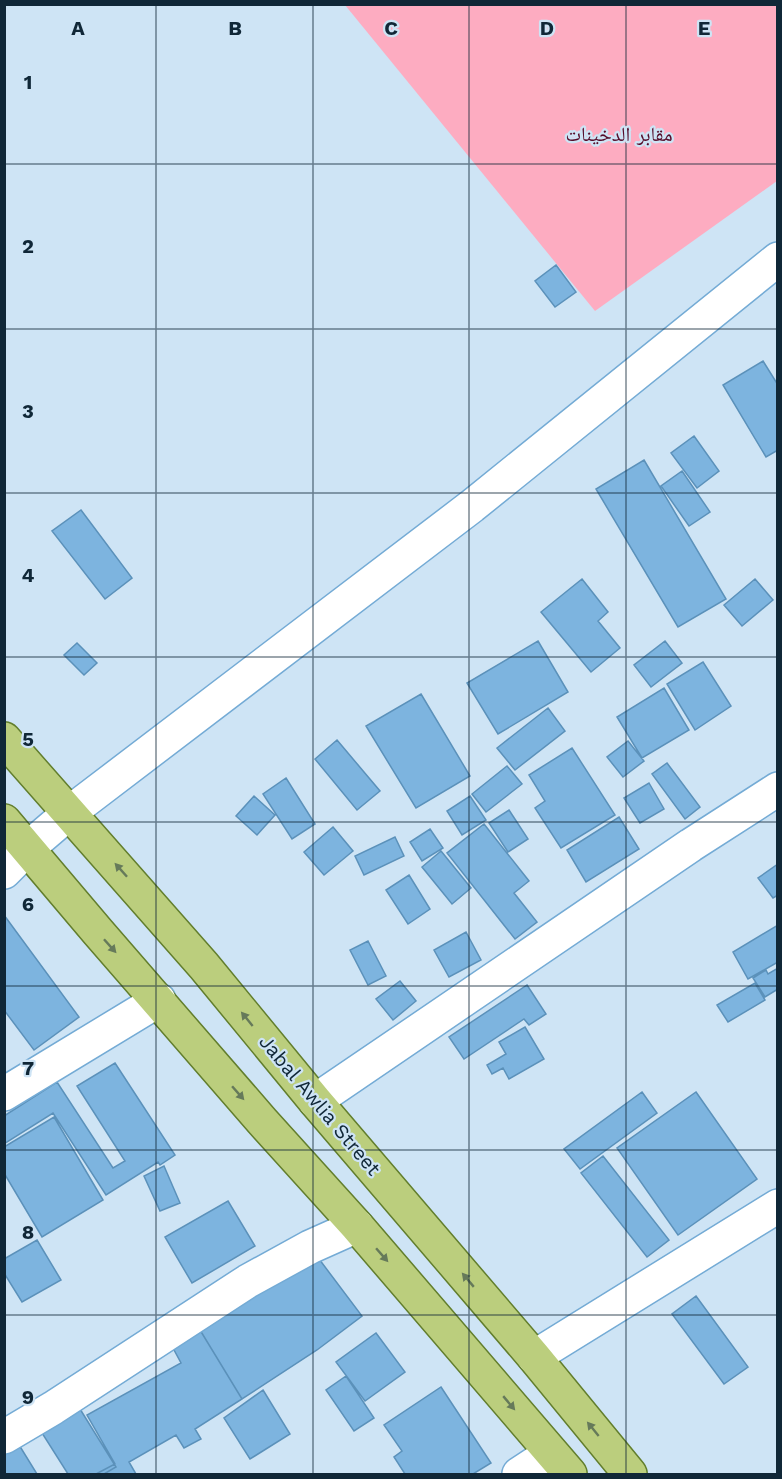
<svg xmlns="http://www.w3.org/2000/svg" width="782" height="1479" viewBox="0 0 782 1479" font-family="'Work Sans','Noto Naskh Arabic',sans-serif">
<style>
.green{fill:#fdacc1}
.building{fill:#7db4df;stroke:#5b91ba;stroke-width:1.5}
.lines{fill:none;stroke-linecap:round;stroke-linejoin:round}
.minor-casing{stroke:#74abd5;stroke-width:36}
.major-casing{stroke:#627e2d;stroke-width:36}
.minor{stroke:#fff;stroke-width:33}
.major{stroke:#bbce7d;stroke-width:33}
.oneway{fill:#667a5a}
.grid{fill:none;stroke:#102737;stroke-width:1.5;stroke-opacity:0.55}
.labels{text-anchor:middle;dominant-baseline:central;stroke-width:4.5;stroke-linejoin:round;paint-order:stroke}
.park-label{font-size:20px;fill:#550b29;stroke:#cee4f5}
.street-label{font-size:20px;fill:#102737;stroke:#cee4f5}
.grid-label{font-size:20px;text-anchor:middle;font-weight:bold;fill:#102737;stroke:#cee4f5;stroke-width:4.5;stroke-linejoin:round;paint-order:stroke}
</style>
<rect width="100%" height="100%" fill="#cee4f5"/>
<path class="green" d="M345,5H777V181L595,311Z"/>
<path class="building" d="M556,265L576,292L555,307L535,281Z
M763,361L778,385V450L766,457L723,385Z
M694,436L719,471L697,488L671,453Z
M644,460L726,599L678,627L596,489Z
M682,471L710,512L689,526L661,486Z
M81,510L132,578L105,599L52,531Z
M582,579L608,612L598,621L620,648L591,672L541,612Z
M755,579L773,600L742,626L724,605Z
M538,641L568,692L498,734L467,683Z
M665,641L682,663L651,687L634,665Z
M77,643L97,663L84,675L64,655Z
M703,662L731,706L695,730L667,684Z
M664,688L689,730L642,758L617,717Z
M421,694L470,776L416,808L366,726Z
M548,708L565,731L515,770L497,748Z
M337,740L380,791L357,810L315,759Z
M628,741L644,761L623,777L607,757Z
M572,748L615,815L561,848L535,808L545,801L529,775Z
M667,763L700,807L685,819L652,774Z
M507,766L522,784L486,812L472,794Z
M286,778L315,824L292,839L263,794Z
M649,783L664,809L640,823L624,798Z
M254,796L275,815L257,835L236,816Z
M470,796L486,820L462,835L447,811Z
M509,810L528,839L508,852L489,823Z
M619,817L639,849L586,882L567,850Z
M484,824L529,881L514,893L537,922L515,939L447,853Z
M333,827L353,851L324,875L304,852Z
M430,829L443,848L422,861L410,842Z
M395,837L404,856L364,875L355,856Z
M441,851L471,888L452,904L422,867Z
M778,864V895L773,898L758,878Z
M409,875L430,909L408,924L386,890Z
M4,915L79,1017L34,1050L4,1010Z
M778,925V962L748,979L733,952Z
M466,932L481,960L449,977L434,950Z
M368,941L386,976L368,985L350,950Z
M778,968V989L765,997L753,978L766,970L768,974Z
M400,981L416,1001L393,1020L376,999Z
M755,983L765,1000L728,1022L717,1005Z
M527,985L546,1014L529,1025L524,1019L464,1059L449,1037Z
M525,1027L544,1059L509,1079L503,1068L492,1074L487,1065L506,1054L499,1042Z
M115,1063L175,1155L160,1165L158,1162L106,1195L53,1113L4,1144V1116L57,1082L113,1168L125,1161L77,1086Z
M642,1092L657,1113L580,1169L564,1149Z
M696,1092L757,1179L678,1235L617,1148Z
M54,1117L103,1200L42,1237L4,1173V1147Z
M603,1156L669,1240L647,1257L581,1173Z
M164,1166L180,1203L160,1211L144,1176Z
M228,1201L255,1246L192,1283L165,1237Z
M37,1240L61,1280L22,1302L4,1273V1259Z
M310,1247L362,1316L317,1350L242,1399L200,1330Z
M696,1296L748,1367L724,1384L672,1314Z
M200,1330L242,1399L195,1429L201,1439L184,1448L176,1435L129,1462L136,1474H96L115,1464L87,1415L181,1363L173,1348Z
M376,1333L405,1372L365,1401L336,1362Z
M346,1376L374,1418L354,1431L326,1390Z
M441,1387L491,1463L473,1474H405L394,1457L402,1451L384,1425Z
M263,1390L290,1434L250,1459L224,1418Z
M80,1409L116,1467L104,1474H68L42,1433Z
M16,1440L37,1474H4V1447Z"/>
<g class="lines">
<defs>
<path id="minor" d="M4,872L27,849L69,813L472,506L778,259
M4,1094L159,1000
M315,1101L691,845L778,789
M534,1357L778,1206
M4,1437L53,1408L248,1281L310,1247L357,1226
M519,1474L551,1453"/>
<path id="major" d="M4,739L204,966L315,1101L534,1357L630,1474
M4,821L98,932L262,1121L357,1226L570,1474"/>
</defs>
<use href="#minor" class="minor-casing"/>
<use href="#major" class="major-casing"/>
<use href="#minor" class="minor"/>
<use href="#major" class="major"/>
</g>
<defs><path id="oneway-solid" d="M-6-.8H1V-3.2L6.5 0L1 3.2V.8H-6Z" transform="scale(1.5)"/></defs>
<g class="oneway">
<use href="#oneway-solid" transform="translate(121 870) rotate(-132)"/>
<use href="#oneway-solid" transform="translate(110 946) rotate(48)"/>
<use href="#oneway-solid" transform="translate(247 1019) rotate(-129)"/>
<use href="#oneway-solid" transform="translate(238 1093) rotate(49)"/>
<use href="#oneway-solid" transform="translate(382 1255) rotate(49)"/>
<use href="#oneway-solid" transform="translate(468 1280) rotate(-130)"/>
<use href="#oneway-solid" transform="translate(509 1403) rotate(50)"/>
<use href="#oneway-solid" transform="translate(593 1429) rotate(-129)"/>
</g>
<path class="grid" d="M156,4V1474M313,4V1474M469,4V1474M626,4V1474M4,164H778M4,329H778M4,493H778M4,657H778M4,822H778M4,986H778M4,1150H778M4,1315H778"/>
<g class="labels">
<g class="park-label">
<text x="619" y="134">مقابر الدخينات</text>
</g>
<g class="street-label">
<text transform="translate(320 1105) rotate(50)">Jabal Awlia Street</text>
</g>
</g>
<g class="grid-label">
<text x="78" y="35">A</text>
<text x="235" y="35">B</text>
<text x="391" y="35">C</text>
<text x="547" y="35">D</text>
<text x="704" y="35">E</text>
<text x="28" y="89">1</text>
<text x="28" y="253">2</text>
<text x="28" y="418">3</text>
<text x="28" y="582">4</text>
<text x="28" y="746">5</text>
<text x="28" y="911">6</text>
<text x="28" y="1075">7</text>
<text x="28" y="1239">8</text>
<text x="28" y="1404">9</text>
</g>
<rect width="782" height="1479" fill="none" stroke="#102737" stroke-width="12"/>
</svg>
